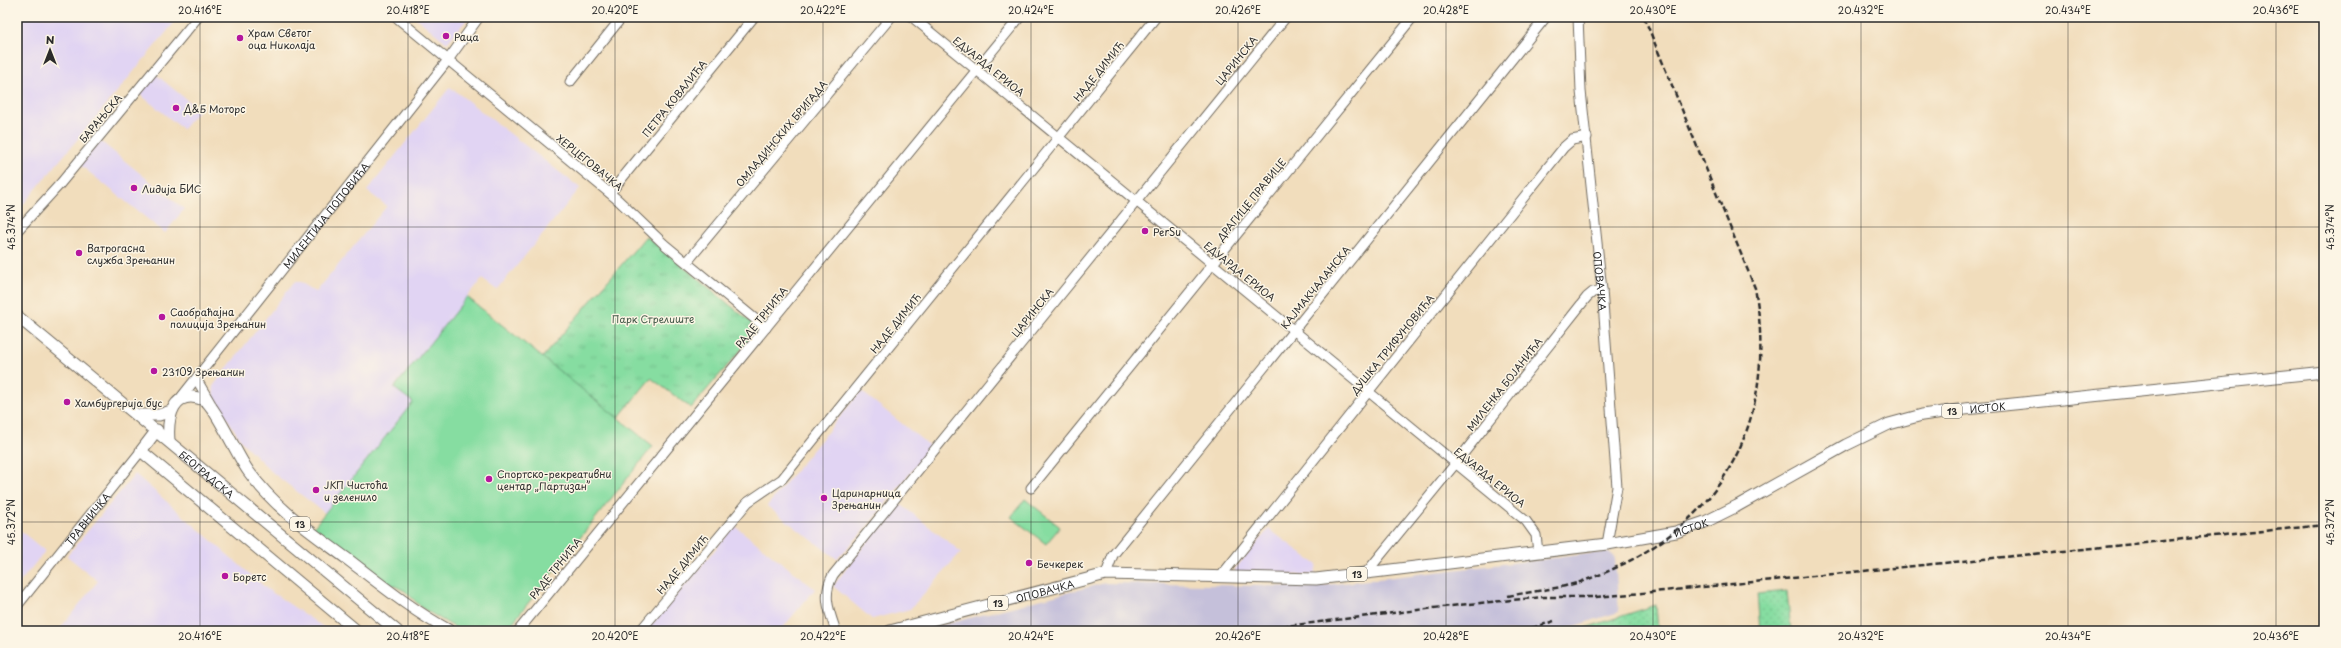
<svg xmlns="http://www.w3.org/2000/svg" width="2341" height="648" viewBox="0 0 2341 648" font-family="'Playpen Sans',sans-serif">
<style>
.built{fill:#e1d4f3}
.railway{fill:#c5c0da}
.grass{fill:url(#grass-tufts);stroke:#588466}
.garden{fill:url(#garden-dots);stroke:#588466}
.pitch{fill:#86dda1;stroke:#588466}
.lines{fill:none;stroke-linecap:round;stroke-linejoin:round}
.minor-casing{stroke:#70695e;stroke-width:11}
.major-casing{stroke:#70695e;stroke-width:13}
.minor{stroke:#fff;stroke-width:9}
.major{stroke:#fff;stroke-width:11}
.rail{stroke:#2b2b2b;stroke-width:2.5;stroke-dasharray:6 3;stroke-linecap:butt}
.ticks{fill:none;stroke:#2b2b2b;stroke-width:1;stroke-opacity:0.45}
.poi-dot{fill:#b5179e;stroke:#fcf5e5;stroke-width:1.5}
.labels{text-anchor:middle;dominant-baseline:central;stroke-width:3;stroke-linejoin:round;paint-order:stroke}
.shield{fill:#fcf5e5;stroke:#6a6863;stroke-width:1}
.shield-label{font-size:9px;font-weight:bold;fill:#2b2b2b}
.poi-label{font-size:10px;fill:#2b2b2b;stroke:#fcf5e5;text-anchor:start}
.street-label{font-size:10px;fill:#2b2b2b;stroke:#fcf5e5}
.park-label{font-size:10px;fill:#425848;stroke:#fcf5e5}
.neatline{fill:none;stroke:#2b2b2b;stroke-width:1.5}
.ticks-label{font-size:10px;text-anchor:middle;fill:#2b2b2b}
</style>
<defs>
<pattern id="grass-tufts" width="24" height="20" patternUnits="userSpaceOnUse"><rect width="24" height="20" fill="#86dda1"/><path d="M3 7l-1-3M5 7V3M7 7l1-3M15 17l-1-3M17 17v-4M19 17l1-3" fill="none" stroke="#74be8b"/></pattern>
<pattern id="garden-dots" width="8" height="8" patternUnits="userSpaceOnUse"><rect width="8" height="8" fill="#86dda1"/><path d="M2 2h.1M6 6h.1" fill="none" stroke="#74be8b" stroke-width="1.8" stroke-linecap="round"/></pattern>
</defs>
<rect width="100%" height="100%" fill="#fcf5e5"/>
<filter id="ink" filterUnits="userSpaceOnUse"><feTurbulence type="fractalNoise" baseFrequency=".025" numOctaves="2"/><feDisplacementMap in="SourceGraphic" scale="8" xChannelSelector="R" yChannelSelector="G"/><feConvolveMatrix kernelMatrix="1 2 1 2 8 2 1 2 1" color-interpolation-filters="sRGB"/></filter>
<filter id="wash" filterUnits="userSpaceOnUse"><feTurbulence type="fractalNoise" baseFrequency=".012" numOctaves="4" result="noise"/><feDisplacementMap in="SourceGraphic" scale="16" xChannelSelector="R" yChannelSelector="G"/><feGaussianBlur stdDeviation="0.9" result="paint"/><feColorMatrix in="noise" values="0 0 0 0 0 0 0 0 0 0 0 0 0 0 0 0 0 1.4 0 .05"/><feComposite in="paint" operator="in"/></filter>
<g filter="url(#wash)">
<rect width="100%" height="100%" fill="#f1ddbc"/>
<path class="built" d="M17,17H179L17,212Z
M415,17H469L447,43Z
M153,72L199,110L183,129L137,92Z
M450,87L580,188L497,290L482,279L394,387L413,402L325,513L273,473L242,442L213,396L214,385L294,282H300L316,292L387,206L367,191Z
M99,140L184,209L165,233L79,164Z
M861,391L931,447L866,528L837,559L767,506Z
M135,474L267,589L329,631H58L98,581L67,556Z
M898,502L961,552L910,609L872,619L833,586Z
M735,526L815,589L780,631H646Z
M17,528L45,551L17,586Z
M1269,529L1317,565L1314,575L1235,574V569Z"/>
<path class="railway" d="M1605,552L1613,555L1615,559L1619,612L1558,631H919L1105,583L1310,587Z"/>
<path class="grass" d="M646,236L759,329L691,408L651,378L618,418L541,359Z"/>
<path class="garden" d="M1787,591L1791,631H1760L1757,594Z
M1656,605L1658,631H1576Z"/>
<path class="pitch" d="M467,297L653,446L506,631H461L422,608L405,591L380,579L313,528L413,402L394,388Z
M1025,499L1060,527L1046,544L1011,517Z"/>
</g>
<g filter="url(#ink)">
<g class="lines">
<defs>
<g id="minor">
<path d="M396,17L618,200L664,244L766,328"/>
<path d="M912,17L1526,521L1536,535L1538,552"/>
<path id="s1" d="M1578,17L1581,91L1602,290L1617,487L1607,544"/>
<path d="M570,82L622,17"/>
<path d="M610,193L754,17"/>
<path d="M17,231L60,184L198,17"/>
<path d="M687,262L891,17"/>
<path d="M197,380L211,404"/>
<path id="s2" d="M179,400L448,60L479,17"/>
<path d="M1031,488L1413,17"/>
<path d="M1366,573L1456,463L1587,297L1593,292L1602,290"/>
<path d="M1106,574L1113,555L1546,17"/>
<path d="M1221,576L1564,147L1572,140L1587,137"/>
<path id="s3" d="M17,606L141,451"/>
<path d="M518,631L1020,17"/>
<path d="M640,631L748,502L782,479L1156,17"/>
<path d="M836,631C829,611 822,595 833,575L1286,17"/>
</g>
<g id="major">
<path id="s4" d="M17,316L397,631"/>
<path d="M139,415H159L171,411"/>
<path d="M157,430L141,451L357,631"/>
<path d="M169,441C167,417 173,387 204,400C215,405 238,458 249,472C275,508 311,532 346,558C380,584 413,611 450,631"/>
<path id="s5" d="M890,631L1106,574L1316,579L1607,544L1676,532L1705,522L1737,506L1846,445L1889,424L1922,415L1965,409L2324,372"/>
</g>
</defs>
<use href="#minor" class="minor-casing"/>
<use href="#major" class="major-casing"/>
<use href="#minor" class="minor"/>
<use href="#major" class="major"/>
<path class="rail" d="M1508,596C1533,591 1560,589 1583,581C1717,534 1780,428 1755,288L1644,17
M1246,631L1459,605L1544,597H1596L1653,592L2324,525
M1523,631L1554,621"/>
</g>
</g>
<path class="ticks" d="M200,17V631M408,17V631M615,17V631M823,17V631M1031,17V631M1238,17V631M1446,17V631M1653,17V631M1861,17V631M2068,17V631M2276,17V631M17,227H2324M17,522H2324"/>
<g class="poi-dot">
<circle cx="446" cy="36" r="4"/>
<circle cx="240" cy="38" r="4"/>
<circle cx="176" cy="108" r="4"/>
<circle cx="134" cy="188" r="4"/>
<circle cx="1145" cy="231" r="4"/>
<circle cx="79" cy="253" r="4"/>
<circle cx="162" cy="317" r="4"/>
<circle cx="154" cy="371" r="4"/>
<circle cx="67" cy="402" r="4"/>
<circle cx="489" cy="479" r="4"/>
<circle cx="316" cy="490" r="4"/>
<circle cx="824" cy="498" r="4"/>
<circle cx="1029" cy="563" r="4"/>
<circle cx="225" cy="576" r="4"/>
</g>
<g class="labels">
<g class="shield">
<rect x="1942" y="404" width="20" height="14" rx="3"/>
<rect x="290" y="517" width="20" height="14" rx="3"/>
<rect x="1347" y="567" width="20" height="14" rx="3"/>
<rect x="988" y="596" width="20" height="14" rx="3"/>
</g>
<g class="shield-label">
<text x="1952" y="411">13</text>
<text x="300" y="524">13</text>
<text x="1357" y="574">13</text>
<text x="998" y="603">13</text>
</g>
<g class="poi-label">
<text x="248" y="32">Храм Светог<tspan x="248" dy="12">оца Николаја</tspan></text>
<text x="454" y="36">Раца</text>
<text x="184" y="108">Д&amp;Б Моторс</text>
<text x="142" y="188">Лидија БИС</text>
<text x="1153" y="231">PerSu</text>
<text x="87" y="247">Ватрогасна<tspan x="87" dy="12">служба Зрењанин</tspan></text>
<text x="170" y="311">Саобраћајна<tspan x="170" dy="12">полиција Зрењанин</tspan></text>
<text x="162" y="371">23109 Зрењанин</text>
<text x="75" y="402">Хамбургерија бус</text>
<text x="497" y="473">Спортско-рекреативни<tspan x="497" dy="12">центар „Партизан”</tspan></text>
<text x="324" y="484">ЈКП Чистоћа<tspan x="324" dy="12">и зеленило</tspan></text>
<text x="832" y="492">Царинарница<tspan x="832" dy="12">Зрењанин</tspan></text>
<text x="1037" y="563">Бечкерек</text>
<text x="233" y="576">Боретс</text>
</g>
<g class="street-label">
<text transform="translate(1236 60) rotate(-51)">ЦАРИНСКА</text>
<text transform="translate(989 66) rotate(39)">ЕДУАРДА ЕРИОА</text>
<text transform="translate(1098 71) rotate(-51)">НАДЕ ДИМИЋ</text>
<text transform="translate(674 98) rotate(-51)">ПЕТРА КОВАЛИЋА</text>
<text transform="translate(100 118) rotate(-50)">БАРАЊСКА</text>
<text transform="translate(781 133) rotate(-50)">ОМЛАДИНСКИХ БРИГАДА</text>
<text transform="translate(590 162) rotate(39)">ХЕРЦЕГОВАЧКА</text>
<text transform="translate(1251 199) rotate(-51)">ДРАГИЦЕ ПРАВИЦЕ</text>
<text stroke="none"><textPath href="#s2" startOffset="236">МИЛЕНТИЈА ПОПОВИЋА</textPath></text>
<text transform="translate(1240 271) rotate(39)">ЕДУАРДА ЕРИОА</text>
<text stroke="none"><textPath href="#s1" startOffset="265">ОПОВАЧКА</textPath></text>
<text transform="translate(1315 287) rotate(-51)">КАЈМАКЧАЛАНСКА</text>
<text transform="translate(1032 312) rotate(-51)">ЦАРИНСКА</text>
<text transform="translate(761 317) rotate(-51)">РАДЕ ТРНИЋА</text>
<text transform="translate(895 323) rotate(-51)">НАДЕ ДИМИЋ</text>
<text transform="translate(1392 344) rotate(-51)">ДУШКА ТРИФУНОВИЋА</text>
<text transform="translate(1504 384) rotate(-52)">МИЛЕНКА БОЈАНИЋА</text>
<text stroke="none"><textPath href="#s5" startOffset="1136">ИСТОК</textPath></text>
<text stroke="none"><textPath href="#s4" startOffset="247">БЕОГРАДСКА</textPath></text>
<text transform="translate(1490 477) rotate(39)">ЕДУАРДА ЕРИОА</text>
<text stroke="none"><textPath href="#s3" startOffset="112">ТРАВНИЧКА</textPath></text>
<text stroke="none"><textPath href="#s5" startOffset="812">ИСТОК</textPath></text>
<text transform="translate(682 564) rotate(-50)">НАДЕ ДИМИЋ</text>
<text transform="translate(555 568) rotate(-51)">РАДЕ ТРНИЋА</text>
<text stroke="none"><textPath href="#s5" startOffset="160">ОПОВАЧКА</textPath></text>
</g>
<g class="park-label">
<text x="653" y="318">Парк Стрелиште</text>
</g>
</g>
<rect width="2341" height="648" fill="none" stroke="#fcf5e5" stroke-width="44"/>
<g transform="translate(50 50)" stroke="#fcf5e5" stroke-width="3" paint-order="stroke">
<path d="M0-3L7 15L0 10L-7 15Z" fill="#2b2b2b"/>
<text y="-6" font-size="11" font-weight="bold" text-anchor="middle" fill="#2b2b2b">N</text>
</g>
<rect x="22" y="22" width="2297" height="604" class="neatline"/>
<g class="ticks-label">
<text x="200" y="14">20.416°E</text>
<text x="408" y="14">20.418°E</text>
<text x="615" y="14">20.420°E</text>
<text x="823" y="14">20.422°E</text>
<text x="1031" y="14">20.424°E</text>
<text x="1238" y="14">20.426°E</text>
<text x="1446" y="14">20.428°E</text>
<text x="1653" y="14">20.430°E</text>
<text x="1861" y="14">20.432°E</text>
<text x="2068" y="14">20.434°E</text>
<text x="2276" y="14">20.436°E</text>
<text transform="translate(11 227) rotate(-90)" y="4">45.374°N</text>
<text transform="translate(2330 227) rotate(-90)" y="4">45.374°N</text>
<text transform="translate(11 522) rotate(-90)" y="4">45.372°N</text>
<text transform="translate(2330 522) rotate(-90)" y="4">45.372°N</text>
<text x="200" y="640">20.416°E</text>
<text x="408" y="640">20.418°E</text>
<text x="615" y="640">20.420°E</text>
<text x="823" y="640">20.422°E</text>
<text x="1031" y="640">20.424°E</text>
<text x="1238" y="640">20.426°E</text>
<text x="1446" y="640">20.428°E</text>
<text x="1653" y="640">20.430°E</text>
<text x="1861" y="640">20.432°E</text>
<text x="2068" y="640">20.434°E</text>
<text x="2276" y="640">20.436°E</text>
</g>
</svg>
